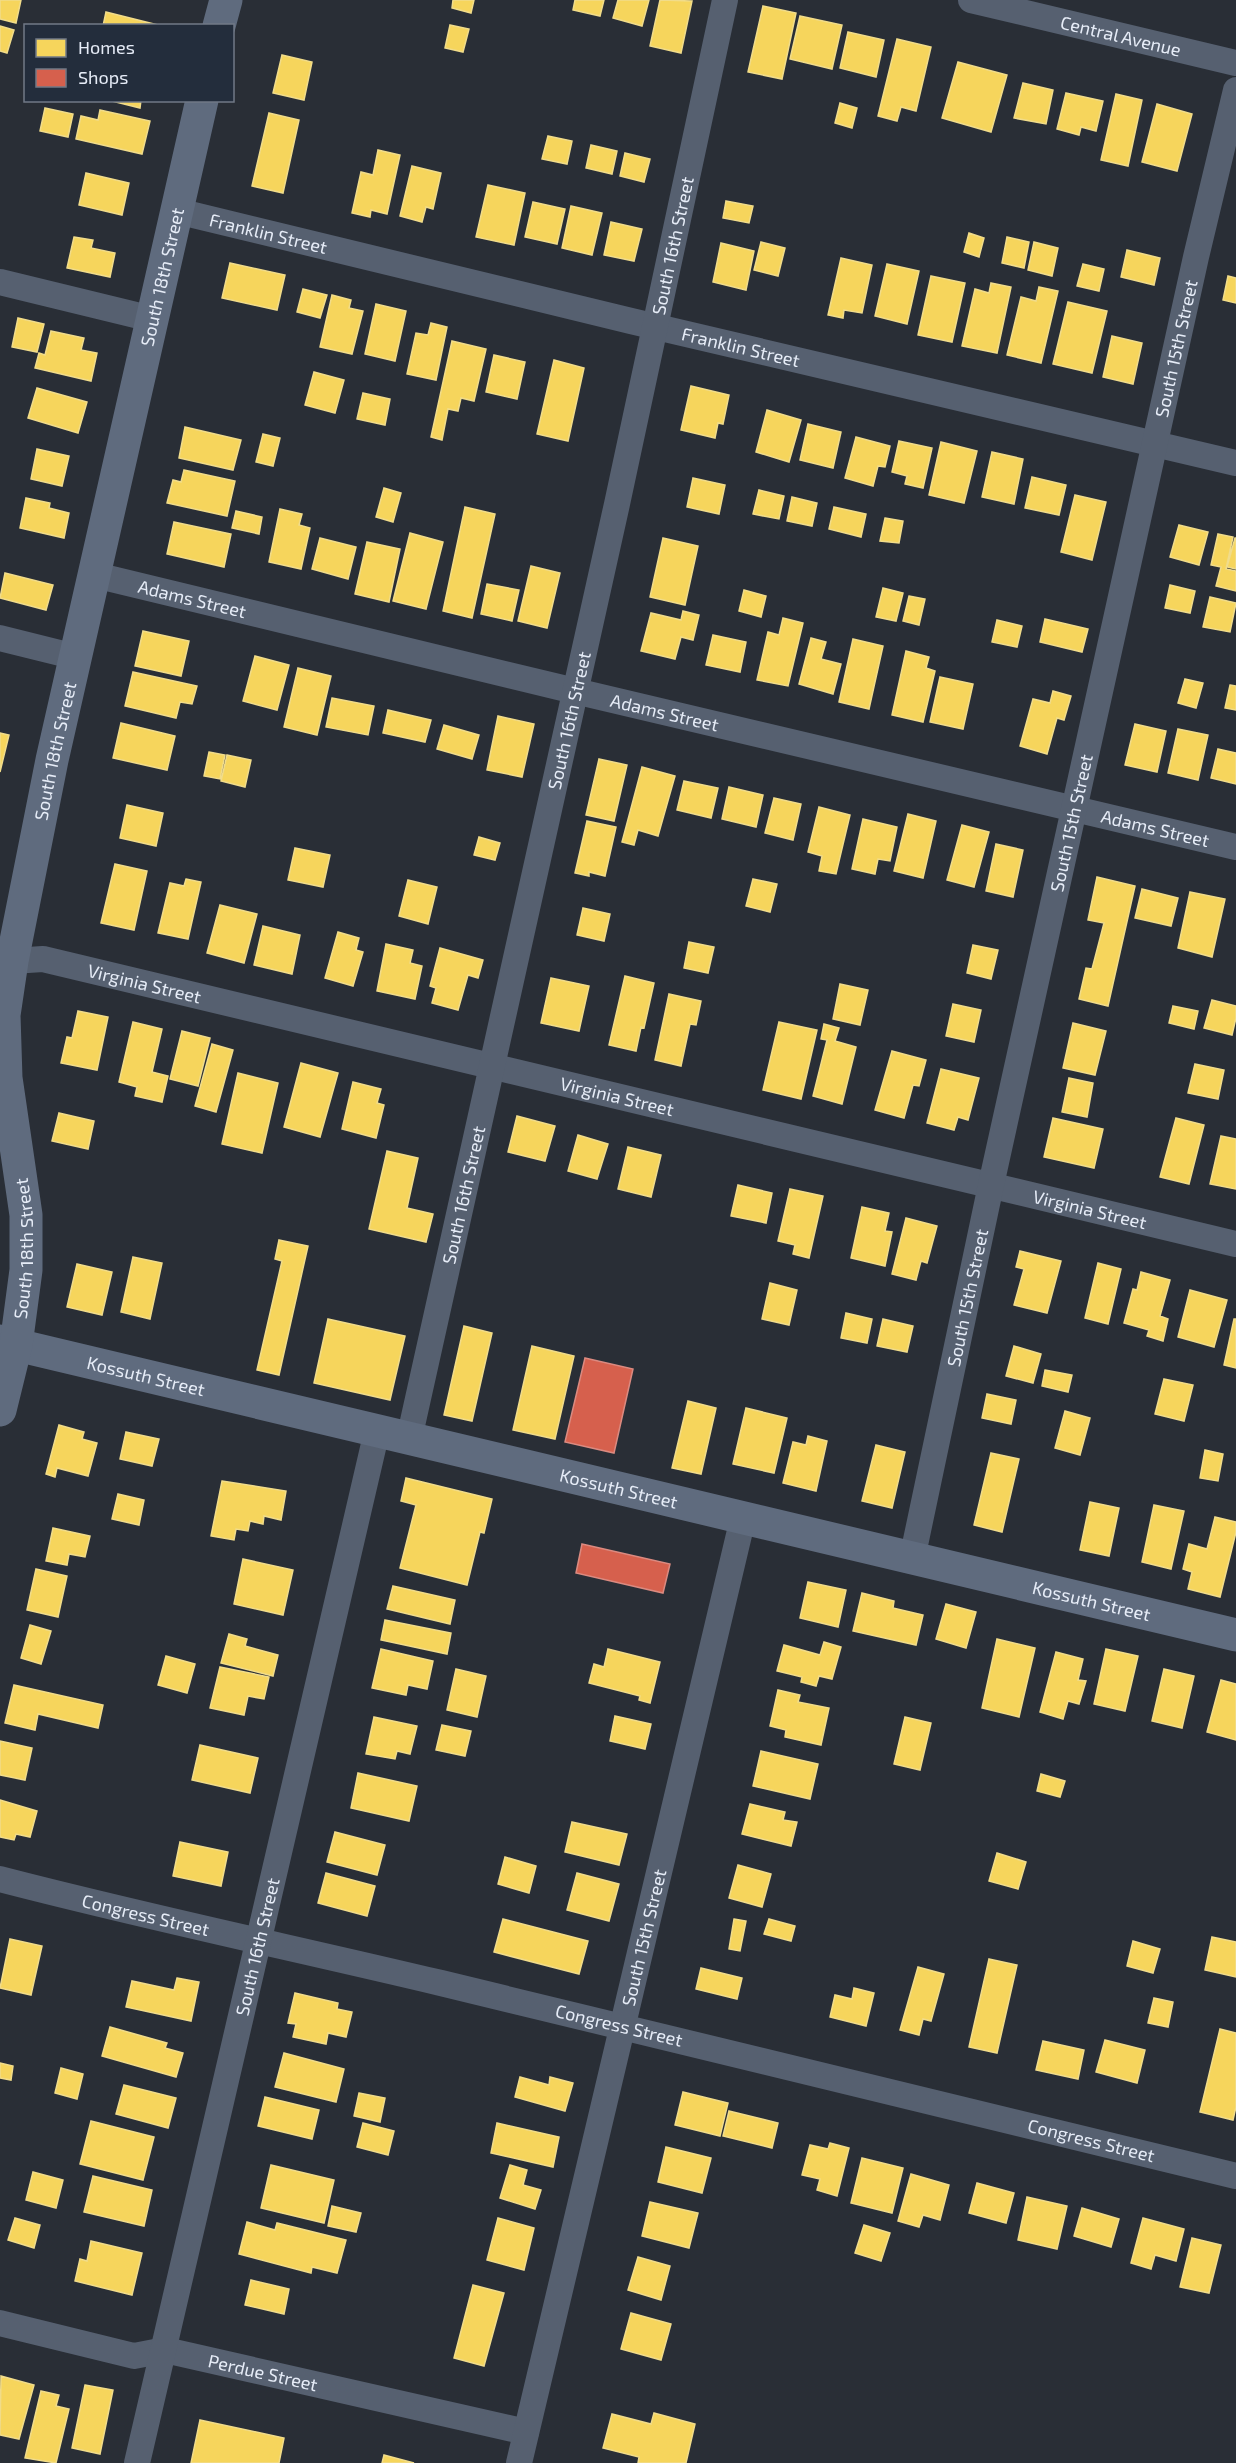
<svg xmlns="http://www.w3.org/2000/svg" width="1236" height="2463" viewBox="0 0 1236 2463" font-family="'Exo 2',sans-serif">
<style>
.homes{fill:#f6d55c;stroke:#f1dc8a;stroke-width:1.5}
.shops{fill:#d6604d;stroke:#db8a80;stroke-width:1.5}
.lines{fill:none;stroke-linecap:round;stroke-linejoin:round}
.street{stroke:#566070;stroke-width:26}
.secondary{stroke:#5f6b7e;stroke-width:33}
.labels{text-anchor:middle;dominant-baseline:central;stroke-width:6;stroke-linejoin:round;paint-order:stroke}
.street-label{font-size:18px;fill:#e6ecf7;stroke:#232d3c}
</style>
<rect width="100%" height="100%" fill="#292e36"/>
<path class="homes" d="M0,0H21L16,23L0,19Z
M453,0H474L471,13L452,8Z
M575,0H604L600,16L573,10Z
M618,0H649L642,26L613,18Z
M660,0L692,1L681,53L650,46Z
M763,6L796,13L782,79L748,72Z
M106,12L162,26H103Z
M800,16L842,25L832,69L790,59Z
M450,25L469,29L463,52L445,48Z
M0,26L14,30L7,53L0,51Z
M848,32L884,40L876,77L840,68Z
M897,39L931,47L916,111L901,107L897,121L878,116Z
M282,55L312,62L304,100L273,93Z
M958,62L1007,75L991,132L942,118Z
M1023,83L1053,90L1046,124L1014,118Z
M1066,93L1103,101L1096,131L1081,127L1079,135L1057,129Z
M1116,94L1142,100L1128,166L1101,160Z
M108,100H141L140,108Z
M840,103L857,108L852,128L835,123Z
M1157,104L1192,114L1177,171L1142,162Z
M45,108L73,114L68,137L40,131Z
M100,110L150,121L142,154L76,139L81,116L98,120Z
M269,113L299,120L283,193L252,186Z
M548,136L572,141L567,164L542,159Z
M591,145L617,151L612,174L586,168Z
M378,150L400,155L387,214L371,210L370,217L352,213L361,172L373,175Z
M625,153L650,159L644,182L620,176Z
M412,166L441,173L433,209L426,207L422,222L400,216Z
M86,173L129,183L122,215L79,205Z
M488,185L525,193L514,245L476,237Z
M726,201L753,206L749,223L723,218Z
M533,202L565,209L557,244L525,237Z
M571,206L602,213L592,255L562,248Z
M611,222L642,229L634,261L604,255Z
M969,233L984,238L979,257L964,252Z
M74,237L93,240L91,248L115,253L110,277L67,268Z
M1007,237L1029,242L1024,268L1002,263Z
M761,242L785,248L778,276L754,270Z
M1034,242L1058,248L1052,276L1028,270Z
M721,243L754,251L746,290L713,282Z
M1127,250L1160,258L1154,285L1121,277Z
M841,258L872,265L862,313L844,310L843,318L828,315Z
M230,263L285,275L277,310L222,298Z
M887,264L919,271L907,324L875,316Z
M1083,264L1104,269L1099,291L1077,286Z
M931,276L965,283L952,342L918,335Z
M1228,276L1236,278V303L1223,300Z
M991,283L1011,287L997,353L962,346L975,289L989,293Z
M1039,287L1058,291L1041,363L1007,355L1021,297L1036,301Z
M303,289L327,295L320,318L297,312Z
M332,295L351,300L349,308L363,311L352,354L320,347Z
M1068,302L1107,311L1092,373L1053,364Z
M376,304L406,311L395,361L365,354Z
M18,318L44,324L37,352L12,347Z
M431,323L447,327L436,380L407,374L416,333L428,335Z
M51,331L84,338L81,350L97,353L91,381L35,368L39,353L45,355Z
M1112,336L1142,343L1133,384L1103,377Z
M452,341L486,349L474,401L461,398L458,411L448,409L442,440L431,437Z
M494,355L525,362L517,399L486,392Z
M554,360L584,368L568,441L537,434Z
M314,372L344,380L335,413L305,405Z
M691,386L729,395L723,424L718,423L715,438L681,430Z
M37,388L87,402L78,433L28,418Z
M363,393L390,399L385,425L357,419Z
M767,410L801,420L789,462L756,452Z
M808,424L841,432L833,468L800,460Z
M185,427L241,440L233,470L179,458Z
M263,434L280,438L273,466L256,462Z
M856,437L890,446L885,467L878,466L873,486L845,478Z
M899,441L932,448L923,488L905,484L907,476L892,472Z
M941,442L977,451L964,503L929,495Z
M37,449L69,456L62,486L31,479Z
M992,452L1023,459L1014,504L982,497Z
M184,470L235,481L227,516L167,503L173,480L181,482Z
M1032,477L1066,485L1059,515L1025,508Z
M693,478L725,485L719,514L687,507Z
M384,488L401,493L393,522L376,517Z
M759,490L784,496L779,519L753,514Z
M1075,495L1106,502L1092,560L1061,552Z
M792,497L817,503L812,526L787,521Z
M26,498L50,503L49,508L69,513L64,538L20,528Z
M465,507L495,514L472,618L443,611Z
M834,507L866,514L861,537L829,529Z
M280,509L302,514L299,525L310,528L301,569L269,562Z
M236,511L262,517L259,534L232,528Z
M885,518L903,521L899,543L880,541Z
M174,522L231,534L224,567L167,554Z
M1179,525L1208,532L1199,565L1170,557Z
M410,533L443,542L426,609L393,601Z
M1218,534L1233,537L1226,569L1236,571V591L1216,586L1221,567L1211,565Z
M320,538L356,547L348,579L312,569Z
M663,538L698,546L685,605L650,597Z
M1235,538H1236V569L1227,567Z
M367,542L400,549L389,602L355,594Z
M531,566L560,573L547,628L518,621Z
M5,573L53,585L46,610L0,598Z
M487,584L519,590L512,621L481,614Z
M1170,585L1195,591L1190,613L1165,608Z
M883,588L903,593L896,621L876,617Z
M744,590L766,596L761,617L739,611Z
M909,596L925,599L919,625L903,621Z
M1210,597L1236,603L1230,632L1203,627Z
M683,611L699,615L693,640L681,637L675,659L641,651L651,613L681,620Z
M783,618L803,623L788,686L757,680L768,632L779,635Z
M1045,619L1088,629L1082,652L1040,642Z
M997,620L1022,626L1017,647L992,642Z
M143,631L189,641L181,676L135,666Z
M713,635L746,642L740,672L706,665Z
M811,638L826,642L821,659L841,664L833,694L799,684Z
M853,639L883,646L869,709L839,702Z
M906,651L929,657L926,668L935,671L923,722L892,715Z
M255,656L289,665L277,710L243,701Z
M298,668L331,676L317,735L284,727Z
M133,672L197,686L192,704L180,702L176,718L125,706Z
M940,677L973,684L963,729L930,722Z
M1185,679L1203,683L1196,708L1178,703Z
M1230,685L1236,686V710L1225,708Z
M1053,691L1071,696L1064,720L1057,718L1047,754L1020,746L1033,699L1050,703Z
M332,698L374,706L368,735L326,727Z
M388,710L431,720L425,742L383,733Z
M498,716L534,724L522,777L487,770Z
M121,723L175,736L167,770L113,758Z
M1135,724L1166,731L1157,772L1125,765Z
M444,725L479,735L472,759L437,749Z
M1178,729L1208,735L1198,780L1168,773Z
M0,733L9,735L0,772Z
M1218,749L1236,753V784L1211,778Z
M209,752L225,755L220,779L204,776Z
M227,755L251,760L245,787L221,781Z
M599,759L627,765L614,821L586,815Z
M642,767L675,776L658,836L638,830L634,845L622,842Z
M684,781L718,788L711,818L677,810Z
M729,787L763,795L756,827L722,819Z
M774,798L801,804L793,840L765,833Z
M127,805L163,813L156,846L120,838Z
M819,807L850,815L836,874L819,871L822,856L808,852Z
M908,814L936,821L923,878L894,871Z
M863,819L897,827L890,861L878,859L875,874L852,869Z
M587,821L616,827L605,876L589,872V876L575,873Z
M962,825L989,832L974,887L947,880Z
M479,837L500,843L495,860L474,855Z
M996,844L1023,850L1013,897L986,891Z
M295,848L330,855L323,887L288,880Z
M115,864L147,871L134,930L101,923Z
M1097,877L1135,886L1108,1006L1079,999L1086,968L1092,969L1104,923L1088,920Z
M186,879L201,882L188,939L158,933L170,883L184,886Z
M753,879L777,884L770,912L746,906Z
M408,880L437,887L428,924L399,916Z
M1142,889L1178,898L1171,926L1135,918Z
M1190,892L1225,899L1212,957L1178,948Z
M220,905L257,914L244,963L207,953Z
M583,908L610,914L604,941L577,935Z
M263,926L300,935L292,974L254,965Z
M338,932L359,938L356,950L363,952L353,986L325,978Z
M689,942L714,947L708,973L684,968Z
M386,944L413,950L410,963L422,966L415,999L377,991Z
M973,945L998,950L991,979L967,973Z
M440,948L483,960L478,978L468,975L458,1010L432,1003L436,988L430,986Z
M625,976L654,983L644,1028L641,1027L636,1051L609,1045Z
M551,978L589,986L579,1031L541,1023Z
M840,984L868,990L860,1025L833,1019Z
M669,994L701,1001L696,1025L690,1024L681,1066L655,1060Z
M1212,1000L1236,1006V1018L1232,1035L1204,1028Z
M953,1004L981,1010L974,1042L946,1036Z
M1173,1006L1198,1011L1194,1029L1169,1023Z
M78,1011L108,1017L97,1070L61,1063L67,1037L72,1038Z
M133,1022L162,1029L152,1072L168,1076L162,1102L135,1096L137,1087L119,1082Z
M779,1022L817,1030L801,1099L763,1090Z
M1073,1023L1106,1031L1095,1075L1063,1068Z
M824,1024L839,1028L835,1041L856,1047L842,1104L813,1096L827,1040L821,1039Z
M182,1031L210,1038L198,1086L170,1079Z
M212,1044L233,1050L216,1112L195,1106Z
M892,1051L926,1060L919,1086L913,1085L904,1118L875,1110Z
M301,1063L338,1073L320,1137L284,1127Z
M1195,1064L1224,1070L1218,1099L1188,1093Z
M941,1069L979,1078L968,1120L958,1117L954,1130L927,1123Z
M238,1073L278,1083L262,1153L222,1144Z
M1069,1078L1093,1083L1087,1117L1062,1112Z
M353,1082L381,1089L377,1103L384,1105L376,1138L342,1129Z
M59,1113L94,1121L88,1149L52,1141Z
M517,1116L555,1126L545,1161L508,1152Z
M1053,1118L1103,1129L1094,1168L1044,1157Z
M1176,1118L1204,1125L1189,1184L1160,1177Z
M578,1135L608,1144L597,1179L568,1171Z
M1221,1136L1236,1139V1189L1210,1184Z
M628,1147L661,1155L651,1197L618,1189Z
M387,1151L418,1158L407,1208L433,1214L426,1242L369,1229Z
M738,1185L772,1193L766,1223L731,1216Z
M790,1189L823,1196L809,1258L793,1254L795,1245L778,1241Z
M862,1207L889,1213L885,1231L892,1232L885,1266L851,1258Z
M906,1218L937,1226L927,1263L921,1261L916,1280L892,1274Z
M279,1240L308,1246L279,1375L257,1370L282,1261L275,1259Z
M1020,1251L1061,1261L1047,1313L1014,1305L1024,1269L1016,1267Z
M133,1257L162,1263L150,1319L121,1312Z
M1098,1263L1121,1269L1108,1324L1085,1318Z
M77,1264L112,1272L102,1315L67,1307Z
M1141,1272L1170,1280L1160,1316L1168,1319L1163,1341L1147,1336L1149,1330L1124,1323L1133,1289L1137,1290Z
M770,1283L797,1290L789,1325L762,1319Z
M1190,1290L1227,1300L1214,1347L1178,1337Z
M846,1313L872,1319L867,1343L841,1338Z
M328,1319L405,1336L390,1400L314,1383Z
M883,1319L913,1326L907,1352L877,1346Z
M1234,1319H1236V1368L1224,1365Z
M464,1326L492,1333L472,1421L444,1415Z
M532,1346L574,1356L555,1439L513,1430Z
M1014,1346L1041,1354L1033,1383L1006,1376Z
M1045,1370L1072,1375L1068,1392L1042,1386Z
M1164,1379L1193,1385L1184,1421L1155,1414Z
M987,1394L1016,1400L1011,1424L982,1418Z
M688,1401L716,1408L701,1474L672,1468Z
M746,1408L787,1418L774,1473L733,1464Z
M1065,1411L1090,1418L1080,1455L1055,1448Z
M59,1425L84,1432L82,1439L97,1443L88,1476L57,1468L55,1477L46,1474Z
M126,1432L159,1439L152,1466L120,1459Z
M808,1436L827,1441L816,1491L783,1483L793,1442L806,1445Z
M876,1445L905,1452L892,1508L862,1501Z
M1205,1450L1223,1454L1218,1481L1200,1478Z
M991,1453L1019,1459L1002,1532L974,1525Z
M406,1478L492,1499L484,1533L480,1532L467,1585L400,1568L416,1505L401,1501Z
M222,1481L286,1491L281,1520L264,1516L263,1524L250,1521L248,1531L236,1529L234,1540L211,1536Z
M118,1494L144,1500L139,1525L112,1519Z
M1090,1502L1119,1508L1109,1556L1080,1550Z
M1154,1505L1184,1511L1171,1569L1142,1562Z
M1215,1517L1236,1522V1532L1220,1597L1188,1589L1192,1572L1183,1569L1189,1544L1207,1549Z
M53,1528L90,1536L85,1557L69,1554L67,1565L46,1561Z
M243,1559L293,1570L283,1615L234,1604Z
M36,1569L67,1576L58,1617L27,1610Z
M808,1582L846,1590L838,1627L800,1618Z
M393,1586L455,1600L450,1624L387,1609Z
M862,1593L894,1601L893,1608L923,1615L916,1645L853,1631Z
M946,1604L976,1612L966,1648L936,1639Z
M385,1620L451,1633L447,1654L381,1640Z
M30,1625L51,1631L41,1664L21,1658Z
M229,1634L247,1639L245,1646L278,1655L273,1676L221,1663Z
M997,1639L1035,1648L1019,1717L982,1708Z
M824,1642L841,1647L832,1679L819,1676L816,1686L801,1682L802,1677L777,1671L784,1645L820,1655Z
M381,1649L433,1661L427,1689L408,1685L406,1695L372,1688Z
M608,1649L660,1662L650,1703L639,1700L640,1696L589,1683L594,1664L604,1667Z
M1106,1649L1138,1656L1125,1711L1094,1704Z
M1056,1652L1083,1659L1078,1680L1086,1681L1079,1704L1068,1701L1063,1719L1040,1712Z
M166,1656L195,1664L187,1693L158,1685Z
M220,1667L269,1677L264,1699L248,1696L244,1715L210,1708Z
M456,1669L486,1676L477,1717L447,1710Z
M1164,1669L1194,1676L1182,1728L1152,1721Z
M1221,1680L1236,1684V1740L1207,1732Z
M14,1685L103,1705L98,1728L38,1714L35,1730L5,1723Z
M778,1690L800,1695L798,1702L829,1708L821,1745L785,1737L786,1730L770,1726Z
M615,1716L651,1724L645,1749L610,1741Z
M374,1717L417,1726L410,1754L397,1751L395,1759L366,1754Z
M905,1717L931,1723L920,1770L894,1764Z
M442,1725L471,1731L465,1756L436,1750Z
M0,1741L32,1748L25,1780L0,1775Z
M200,1745L258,1758L250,1793L192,1780Z
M761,1751L818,1764L810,1799L753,1786Z
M358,1773L417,1786L409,1821L351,1808Z
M1041,1774L1065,1781L1060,1797L1037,1791Z
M0,1800L37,1811L30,1837L16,1834L14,1840L0,1837Z
M750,1804L785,1812L783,1820L797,1822L791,1846L742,1834Z
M572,1822L627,1834L619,1865L565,1852Z
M335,1832L385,1845L377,1875L327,1862Z
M180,1842L228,1852L221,1886L173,1876Z
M997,1853L1026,1862L1018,1889L989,1881Z
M505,1857L536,1866L529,1893L498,1884Z
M738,1865L771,1874L762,1907L729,1898Z
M326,1873L375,1886L367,1916L318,1903Z
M577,1873L619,1884L609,1921L567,1910Z
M503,1919L588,1941L579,1974L494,1952Z
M734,1919L746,1921L740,1951L729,1949Z
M769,1919L795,1926L791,1941L764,1934Z
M1212,1937L1236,1942V1977L1205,1970Z
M10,1939L42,1946L31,1995L0,1988Z
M1133,1941L1160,1949L1153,1973L1127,1966Z
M989,1959L1017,1965L997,2053L969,2047Z
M918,1967L944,1974L931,2021L923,2019L919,2035L900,2030Z
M701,1968L742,1978L737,1999L696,1989Z
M177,1978L199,1982L191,2021L126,2007L132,1981L174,1990Z
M854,1988L874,1993L866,2026L830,2017L835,1995L852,1999Z
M295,1993L338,2003L337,2009L352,2012L346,2037L328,2033L326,2044L293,2037L296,2024L288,2023Z
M1154,1998L1173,2002L1168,2027L1148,2023Z
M110,2027L167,2043L165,2048L183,2053L176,2077L102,2056Z
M1220,2029L1236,2033V2107L1233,2120L1200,2112Z
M1105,2040L1145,2050L1137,2083L1096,2072Z
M1043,2041L1084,2050L1078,2079L1036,2070Z
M284,2053L344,2069L336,2102L275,2087Z
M0,2063L13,2066L11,2080L0,2078Z
M61,2068L83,2074L77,2099L55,2093Z
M520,2077L549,2085L550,2077L573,2083L565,2111L515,2097Z
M124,2085L176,2098L168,2128L116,2114Z
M683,2092L728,2103L720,2136L675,2125Z
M359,2093L385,2098L380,2122L354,2116Z
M265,2097L319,2110L312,2139L258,2126Z
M729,2111L778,2123L772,2148L723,2136Z
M91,2121L154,2137L143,2180L80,2164Z
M363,2123L394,2131L388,2155L357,2147Z
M497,2123L559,2137L553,2167L491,2153Z
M830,2143L849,2148L837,2196L817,2190L820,2179L802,2175L810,2145L828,2149Z
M666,2147L711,2158L702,2193L658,2182Z
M862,2158L903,2168L892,2213L851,2203Z
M271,2165L334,2180L324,2223L261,2208Z
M510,2165L527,2170L523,2185L541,2190L535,2209L500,2198Z
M33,2172L63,2180L56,2208L26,2200Z
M911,2174L949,2185L940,2220L923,2215L919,2227L898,2221Z
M93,2176L152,2190L144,2226L84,2212Z
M977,2183L1014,2193L1006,2223L969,2213Z
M1027,2197L1067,2206L1057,2249L1018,2240Z
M650,2202L698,2213L689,2248L642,2236Z
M332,2206L361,2213L356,2232L328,2226Z
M1082,2208L1119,2219L1111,2247L1074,2236Z
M15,2218L40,2225L34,2248L8,2240Z
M498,2218L534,2228L524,2270L487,2260Z
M1143,2218L1184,2229L1176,2261L1155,2255L1151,2269L1131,2263Z
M247,2222L275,2230L277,2223L346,2240L337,2273L312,2267L311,2273L239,2254Z
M864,2225L890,2233L881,2261L855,2253Z
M1192,2238L1221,2245L1209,2293L1180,2287Z
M91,2241L142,2253L132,2295L75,2281L80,2259L87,2261Z
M638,2257L670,2266L661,2300L628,2290Z
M251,2280L289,2289L284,2314L245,2305Z
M473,2285L504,2293L484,2366L454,2358Z
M631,2313L671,2324L661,2360L621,2349Z
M1,2376L34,2385L19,2439L0,2435Z
M85,2385L113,2390L100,2454L72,2448Z
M41,2391L59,2395L56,2406L69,2409L56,2463L25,2458Z
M654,2413L695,2424L686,2463H638L639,2457L603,2448L612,2414L651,2424Z
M200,2420L284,2438L279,2463H191Z
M384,2455L414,2463H382Z"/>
<path class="shops" d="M585,1358L633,1369L614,1453L565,1442Z
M582,1544L670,1564L663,1593L576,1573Z"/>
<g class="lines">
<g class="street">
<path id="s1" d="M971,0L1236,63"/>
<path id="s2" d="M177,211L631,321L1236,463"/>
<path d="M0,282L152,319"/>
<path id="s3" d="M95,575L575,691L1236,847"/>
<path d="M0,638L76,657"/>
<path id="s4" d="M0,965L12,961L43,959L1236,1244"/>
<path id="s5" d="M409,1439L617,504L725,0"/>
<path id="s6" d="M912,1559L991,1185L1196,257L1236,90"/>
<path id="s7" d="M0,1879C146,1917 294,1948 441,1983C707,2045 972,2110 1236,2176"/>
<path id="s8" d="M0,2323L134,2356L165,2350L526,2432"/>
<path id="s9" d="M137,2463L377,1431"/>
<path id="s10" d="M519,2463L743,1518"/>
</g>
<g class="secondary">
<path d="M219,26L226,0"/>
<path id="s11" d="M0,1341L1236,1635"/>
<path id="s12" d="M0,1410L16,1345L26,1270V1215L6,1078L4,1015L12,961L52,760L202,100"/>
</g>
</g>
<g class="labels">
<g class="street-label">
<text stroke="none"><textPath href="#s1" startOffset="154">Central Avenue</textPath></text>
<text stroke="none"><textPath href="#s2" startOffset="94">Franklin Street</textPath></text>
<text stroke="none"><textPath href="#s5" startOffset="1222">South 16th Street</textPath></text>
<text stroke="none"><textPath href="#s12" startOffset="1154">South 18th Street</textPath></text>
<text stroke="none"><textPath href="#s2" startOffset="580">Franklin Street</textPath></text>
<text stroke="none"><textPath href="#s6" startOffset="1239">South 15th Street</textPath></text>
<text stroke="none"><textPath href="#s3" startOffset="100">Adams Street</textPath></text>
<text stroke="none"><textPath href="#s3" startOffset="586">Adams Street</textPath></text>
<text stroke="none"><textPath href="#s5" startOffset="736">South 16th Street</textPath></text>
<text stroke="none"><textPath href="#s12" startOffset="668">South 18th Street</textPath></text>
<text stroke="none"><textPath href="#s6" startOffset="753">South 15th Street</textPath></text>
<text stroke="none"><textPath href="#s3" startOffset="1090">Adams Street</textPath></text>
<text stroke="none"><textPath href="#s4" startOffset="148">Virginia Street</textPath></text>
<text stroke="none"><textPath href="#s4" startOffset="634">Virginia Street</textPath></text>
<text stroke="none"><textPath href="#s5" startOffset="250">South 16th Street</textPath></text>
<text stroke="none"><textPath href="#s4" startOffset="1120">Virginia Street</textPath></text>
<text stroke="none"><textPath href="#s12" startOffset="164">South 18th Street</textPath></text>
<text stroke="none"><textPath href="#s6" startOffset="267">South 15th Street</textPath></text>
<text stroke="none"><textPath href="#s11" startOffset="150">Kossuth Street</textPath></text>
<text stroke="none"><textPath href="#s11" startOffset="636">Kossuth Street</textPath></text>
<text stroke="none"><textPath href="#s11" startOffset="1122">Kossuth Street</textPath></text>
<text stroke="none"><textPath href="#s7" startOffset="150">Congress Street</textPath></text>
<text stroke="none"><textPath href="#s10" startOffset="540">South 15th Street</textPath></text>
<text stroke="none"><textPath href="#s9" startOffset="530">South 16th Street</textPath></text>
<text stroke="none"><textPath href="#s7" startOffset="636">Congress Street</textPath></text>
<text stroke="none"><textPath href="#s7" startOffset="1122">Congress Street</textPath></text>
<text stroke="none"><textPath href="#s8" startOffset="270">Perdue Street</textPath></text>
</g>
</g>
<rect x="24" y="24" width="210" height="78" fill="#232d3c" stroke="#717987" stroke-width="1.5"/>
<rect x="36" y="39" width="30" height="18" fill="#f6d55c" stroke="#717987" stroke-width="1.5"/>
<text x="78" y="54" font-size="18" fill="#e6ecf7">Homes</text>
<rect x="36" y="69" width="30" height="18" fill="#d6604d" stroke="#717987" stroke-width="1.5"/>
<text x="78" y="84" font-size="18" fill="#e6ecf7">Shops</text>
</svg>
